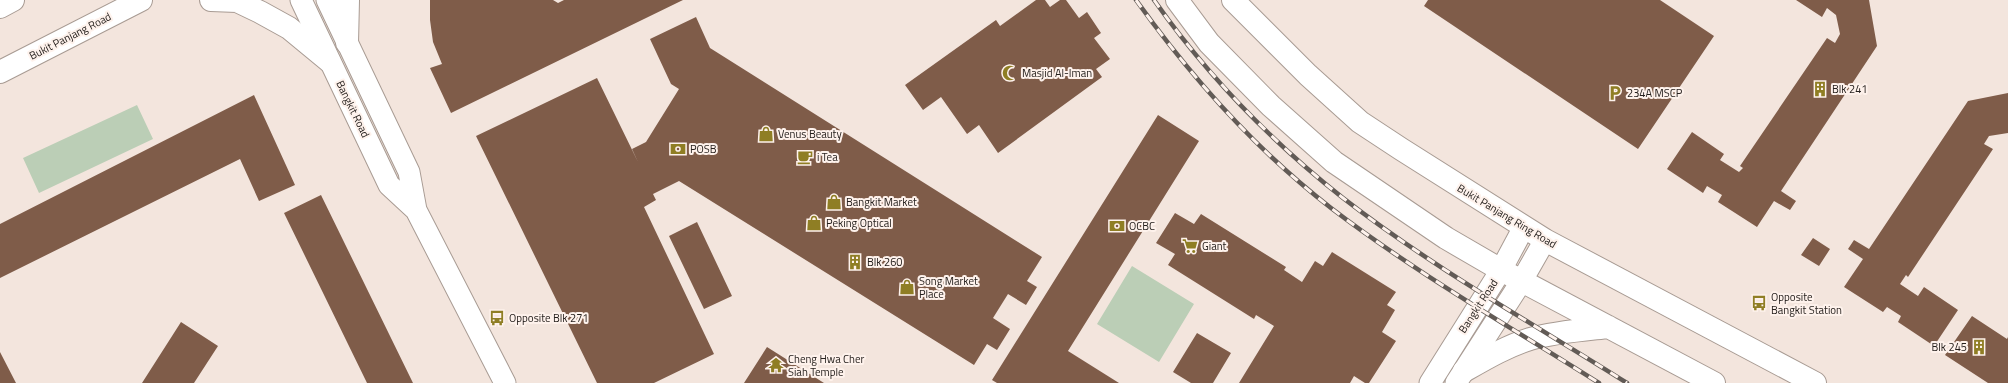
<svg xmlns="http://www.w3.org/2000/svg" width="2008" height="383" viewBox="0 0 2008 383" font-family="'Titillium Web',sans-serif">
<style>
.green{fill:#bbceb6}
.building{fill:#7f5c49}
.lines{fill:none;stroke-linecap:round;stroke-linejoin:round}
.minor-casing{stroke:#a89b93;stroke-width:23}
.secondary-casing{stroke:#a89b93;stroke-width:24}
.primary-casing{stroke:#a89b93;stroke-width:24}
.minor{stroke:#fff;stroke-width:21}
.secondary{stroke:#fff;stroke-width:22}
.primary{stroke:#fff;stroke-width:22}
.rail-casing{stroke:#625b56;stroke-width:4.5}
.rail{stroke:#fef2ec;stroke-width:3;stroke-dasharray:9;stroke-linecap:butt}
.labels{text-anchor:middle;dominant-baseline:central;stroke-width:4;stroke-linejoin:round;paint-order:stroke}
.street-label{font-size:11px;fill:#26211e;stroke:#fef2ec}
.poi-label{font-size:11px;fill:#26211e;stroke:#fef2ec;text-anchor:start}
</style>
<rect width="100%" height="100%" fill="#f3e5dd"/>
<path class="green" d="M137,105L153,139L39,193L23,158Z
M1132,266L1194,304L1159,362L1097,324Z"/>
<path class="building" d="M430,0H553L558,3L564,0H683L451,113L430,68L442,64L433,42L430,20Z
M1036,0H1045L1050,7L1060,0H1066L1079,18L1087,12L1101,33L1094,38L1110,59L1096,69L1102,77L998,153L979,125L967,134L941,97L923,110L905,85L996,20L1000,26Z
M1428,0H1660L1714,36L1638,149L1424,6Z
M1796,0H1869L1877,46L1781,191L1796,201L1790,210L1774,201L1757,227L1718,202L1722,195L1707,186L1703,193L1667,169L1692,132L1724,154L1720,160L1739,172L1743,168L1740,166L1827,38L1835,43L1840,34L1836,15L1827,8L1822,17Z
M696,17L710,48L1042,257L1027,281L1037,287L1026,305L1008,294L993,318L1010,329L997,350L987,344L974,365L679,181L653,194L656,200L644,207L714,354L654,383H597L476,136L597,78L638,162L632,149L646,142L679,89L671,84L650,39Z
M2008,93V133L1989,136L1984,144L1993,149L1908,277L1906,275L1900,284L1918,296L1924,287L1958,310L1934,346L1898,322L1901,316L1887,307L1883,312L1844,287L1863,259L1848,249L1854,240L1869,249L1968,101Z
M254,95L295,185L259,201L240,159L0,278V224Z
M1158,115L1199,141L1068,351L1119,383H997L992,380Z
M321,195L413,383H367L284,213Z
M1175,213L1194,224L1201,214L1286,267L1284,270L1302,282L1315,261L1323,266L1332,252L1396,292L1387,305L1395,310L1382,332L1396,341L1369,383H1365L1354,376L1350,383H1239L1274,326L1256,315L1254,319L1168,265L1175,254L1156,243Z
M697,222L732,296L704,309L669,236Z
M1813,238L1830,249L1819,266L1801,255Z
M1972,316L2007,339L2008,337V383H1988L1945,355Z
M181,322L218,346L194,383H142Z
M1197,333L1231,353L1213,383H1191L1173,372Z
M767,347L824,383H744Z
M0,352L16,383H0Z"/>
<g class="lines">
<defs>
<path id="minor" d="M301,0L389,185L416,210
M327,0L409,172L416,210L505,383
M1430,383L1501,270L1524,227
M1456,383L1521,282L1545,240"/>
<path id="secondary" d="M1177,0L1209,43L1271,106L1334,162L1446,238L1501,270L1714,383
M1233,0L1308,75L1360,122L1401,149L1545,240L1815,383
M1464,371C1485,359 1507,346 1530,339C1555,332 1582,330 1609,327"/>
<path id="primary" d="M211,0L237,1L260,12L289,28L329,61
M0,7L13,0
M347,43L348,0
M0,72L141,0"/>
</defs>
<use href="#minor" class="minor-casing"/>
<use href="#secondary" class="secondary-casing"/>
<use href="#primary" class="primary-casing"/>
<use href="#minor" class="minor"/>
<use href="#secondary" class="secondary"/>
<use href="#primary" class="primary"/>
<defs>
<path id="rail" d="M1136,0C1191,77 1256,150 1331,208C1416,273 1509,326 1599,383
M1154,0C1206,74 1272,142 1343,198C1432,267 1532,323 1627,383"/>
</defs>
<use href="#rail" class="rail-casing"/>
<use href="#rail" class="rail"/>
</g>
<defs>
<symbol id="mosque-bare" viewBox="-9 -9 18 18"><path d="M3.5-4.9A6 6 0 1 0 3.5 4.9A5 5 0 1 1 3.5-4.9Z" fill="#8f7e24" stroke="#fef2ec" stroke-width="2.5" paint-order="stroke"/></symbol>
<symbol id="building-bare" viewBox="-9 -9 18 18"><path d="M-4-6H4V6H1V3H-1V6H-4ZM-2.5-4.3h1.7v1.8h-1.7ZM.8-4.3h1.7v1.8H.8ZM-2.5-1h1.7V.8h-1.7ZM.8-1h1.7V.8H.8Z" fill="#8f7e24" stroke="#fef2ec" stroke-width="2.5" paint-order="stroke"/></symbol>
<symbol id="parking-bare" viewBox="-9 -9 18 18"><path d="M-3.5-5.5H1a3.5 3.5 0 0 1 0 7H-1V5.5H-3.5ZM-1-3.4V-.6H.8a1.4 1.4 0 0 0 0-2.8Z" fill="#8f7e24" stroke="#fef2ec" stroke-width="2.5" paint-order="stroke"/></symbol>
<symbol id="shop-bare" viewBox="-9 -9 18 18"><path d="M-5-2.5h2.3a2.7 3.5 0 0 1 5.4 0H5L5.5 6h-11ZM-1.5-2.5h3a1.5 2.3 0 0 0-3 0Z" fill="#8f7e24" stroke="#fef2ec" stroke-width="2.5" paint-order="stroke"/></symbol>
<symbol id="bank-bare" viewBox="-9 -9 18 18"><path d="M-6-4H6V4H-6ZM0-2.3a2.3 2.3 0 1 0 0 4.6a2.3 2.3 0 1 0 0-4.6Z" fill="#8f7e24" stroke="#fef2ec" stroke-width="2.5" paint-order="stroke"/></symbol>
<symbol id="cafe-bare" viewBox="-9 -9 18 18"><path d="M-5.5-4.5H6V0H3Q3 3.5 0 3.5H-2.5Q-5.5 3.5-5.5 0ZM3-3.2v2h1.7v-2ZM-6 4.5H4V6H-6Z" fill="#8f7e24" stroke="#fef2ec" stroke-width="2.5" paint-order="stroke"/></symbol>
<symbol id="supermarket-bare" viewBox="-9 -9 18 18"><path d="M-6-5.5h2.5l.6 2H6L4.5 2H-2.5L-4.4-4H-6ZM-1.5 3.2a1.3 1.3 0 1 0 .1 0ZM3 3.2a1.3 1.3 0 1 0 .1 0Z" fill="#8f7e24" stroke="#fef2ec" stroke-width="2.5" paint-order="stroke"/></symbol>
<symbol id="bus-bare" viewBox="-9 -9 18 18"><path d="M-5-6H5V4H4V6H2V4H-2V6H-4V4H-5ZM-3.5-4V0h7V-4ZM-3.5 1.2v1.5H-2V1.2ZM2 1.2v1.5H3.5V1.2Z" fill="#8f7e24" stroke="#fef2ec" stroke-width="2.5" paint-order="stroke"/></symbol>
<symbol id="temple-bare" viewBox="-9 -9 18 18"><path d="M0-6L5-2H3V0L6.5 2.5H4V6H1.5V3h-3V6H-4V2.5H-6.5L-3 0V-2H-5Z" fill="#8f7e24" stroke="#fef2ec" stroke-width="2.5" paint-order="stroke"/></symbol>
</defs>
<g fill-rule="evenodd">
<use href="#mosque-bare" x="999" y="62" width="22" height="22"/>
<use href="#building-bare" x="1809" y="78" width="22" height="22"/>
<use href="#parking-bare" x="1604" y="82" width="22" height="22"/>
<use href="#shop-bare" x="755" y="123" width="22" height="22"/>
<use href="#bank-bare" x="667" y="138" width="22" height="22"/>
<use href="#cafe-bare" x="794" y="146" width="22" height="22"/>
<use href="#shop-bare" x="823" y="191" width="22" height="22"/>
<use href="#shop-bare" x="803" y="212" width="22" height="22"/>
<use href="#bank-bare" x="1106" y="215" width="22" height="22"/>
<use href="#supermarket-bare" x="1179" y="235" width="22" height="22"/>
<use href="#building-bare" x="844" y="251" width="22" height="22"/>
<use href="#shop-bare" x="896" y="276" width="22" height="22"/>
<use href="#bus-bare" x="1748" y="292" width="22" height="22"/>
<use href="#bus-bare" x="486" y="307" width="22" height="22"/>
<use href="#building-bare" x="1968" y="336" width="22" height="22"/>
<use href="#temple-bare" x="765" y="354" width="22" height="22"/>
</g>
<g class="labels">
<g class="street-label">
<text transform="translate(70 36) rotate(-27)">Bukit Panjang Road</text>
<text transform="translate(353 109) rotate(64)">Bangkit Road</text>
<text transform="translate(1507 216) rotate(31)">Bukit Panjang Ring Road</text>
<text transform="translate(1478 306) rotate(-57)">Bangkit Road</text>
</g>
<g class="poi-label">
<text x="1022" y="73">Masjid Al-Iman</text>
<text x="1832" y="89">Blk 241</text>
<text x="1627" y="93">234A MSCP</text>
<text x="778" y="134">Venus Beauty</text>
<text x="690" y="149">POSB</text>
<text x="817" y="157">i Tea</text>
<text x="846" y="202">Bangkit Market</text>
<text x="826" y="223">Peking Optical</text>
<text x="1129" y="226">OCBC</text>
<text x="1202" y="246">Giant</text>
<text x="867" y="262">Blk 260</text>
<text x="919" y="281">Song Market<tspan x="919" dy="13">Place</tspan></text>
<text x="1771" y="297">Opposite<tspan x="1771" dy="13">Bangkit Station</tspan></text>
<text x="509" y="318">Opposite Blk 271</text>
<text x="1967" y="347" text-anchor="end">Blk 245</text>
<text x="788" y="359">Cheng Hwa Cher<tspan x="788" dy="13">Siah Temple</tspan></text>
</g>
</g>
</svg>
